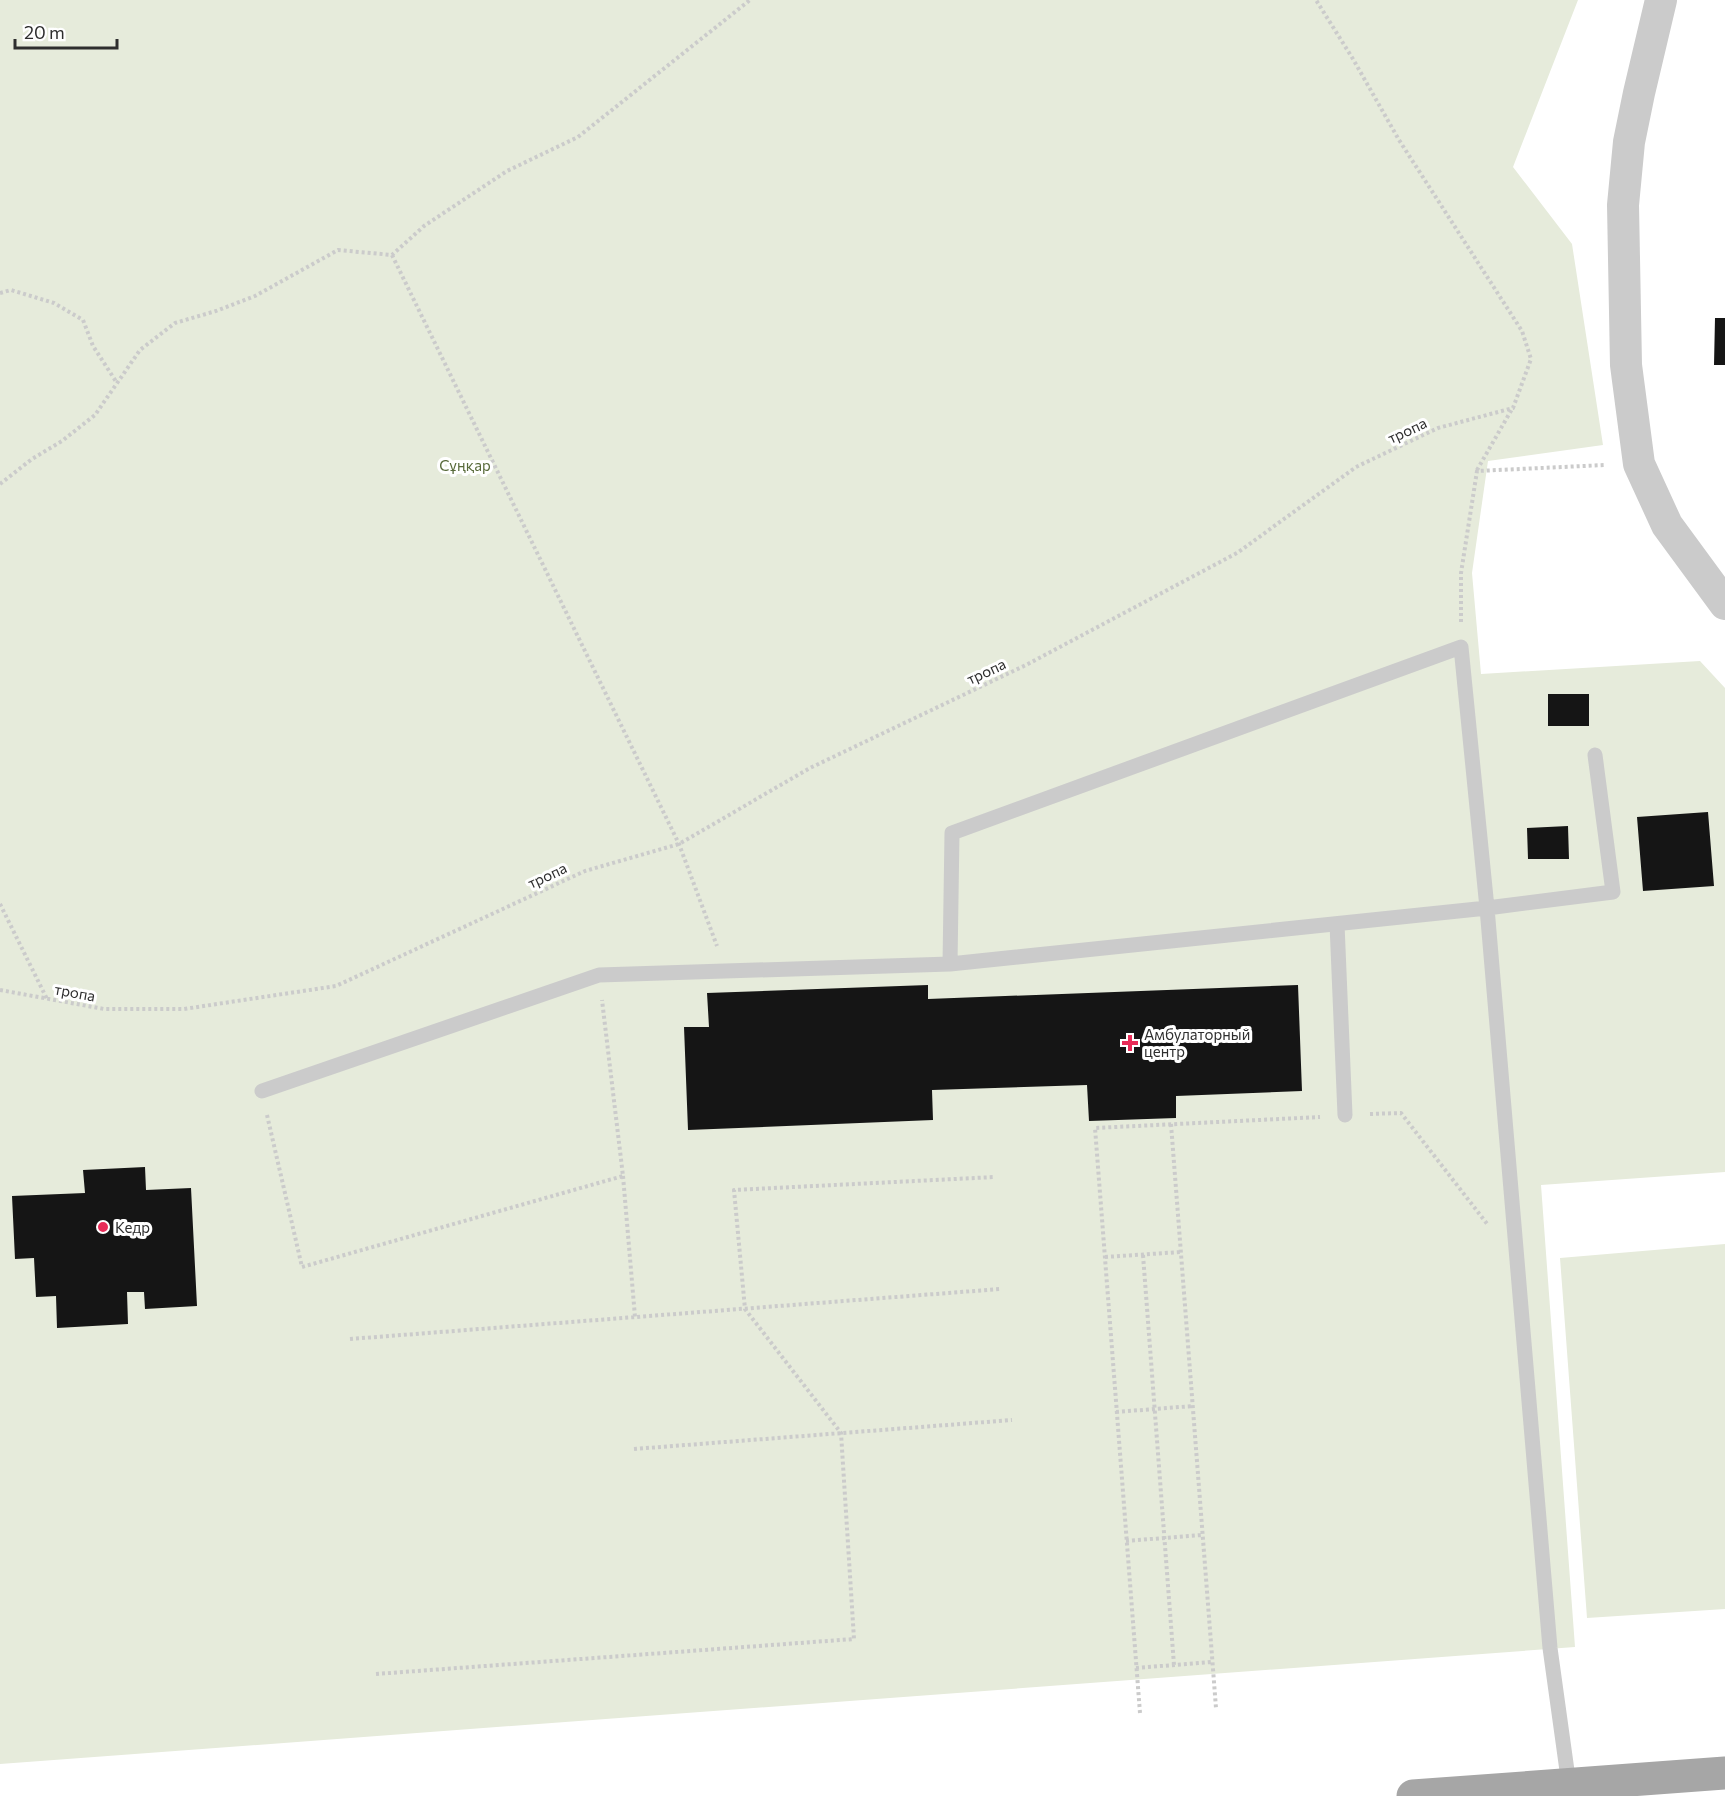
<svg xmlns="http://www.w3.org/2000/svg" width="1725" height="1796" viewBox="0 0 1725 1796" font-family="Commissioner,sans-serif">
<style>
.green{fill:#e6ebdb}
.building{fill:#151515}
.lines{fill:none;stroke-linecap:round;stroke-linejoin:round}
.path{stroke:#cbcbcb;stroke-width:4;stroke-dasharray:3 3;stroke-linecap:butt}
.lane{stroke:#cbcbcb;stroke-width:15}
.street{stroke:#cbcbcb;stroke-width:32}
.primary{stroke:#a6a6a6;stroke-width:33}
.poi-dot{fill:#e82c58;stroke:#fff;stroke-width:2}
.labels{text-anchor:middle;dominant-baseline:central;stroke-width:6;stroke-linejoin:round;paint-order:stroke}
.street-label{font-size:15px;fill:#2e2e2e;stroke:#fff}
.park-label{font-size:15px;fill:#586a3a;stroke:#fff}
.poi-label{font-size:15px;fill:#2e2e2e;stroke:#fff;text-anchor:start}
</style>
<rect width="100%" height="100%" fill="#fff"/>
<path class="green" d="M0,0H1578L1513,167L1572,244L1603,445L1488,461L1472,573L1481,674L1700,661L1725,688V1172L1541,1185L1575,1647L0,1764Z
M1725,1244V1609L1587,1618L1560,1258Z"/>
<path class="building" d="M1715,318H1725V365H1714Z
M1548,694H1589V726H1548Z
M1708,812L1714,886L1643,891L1637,817Z
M1568,826L1569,859H1528L1527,828Z
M928,985V999L1298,985L1302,1091L1176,1096V1118L1089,1121L1087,1085L932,1090L933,1120L688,1130L684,1027H709L707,993Z
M145,1167L146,1190L191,1188L197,1306L145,1309L144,1292H127L128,1324L57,1328L56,1296L36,1297L34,1258L15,1259L12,1196L85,1193L83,1170Z"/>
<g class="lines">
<path class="path" d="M392,255L679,844L717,946
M0,293L11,290L54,303L83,320L93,346L117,383
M1477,470L1512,409
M0,484L32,459L62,441L95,415L140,350L175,323L216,311L255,296L338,250L392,255L424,226L507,171L578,137L750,0
M1461,622V573L1477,471L1605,465
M0,904L47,999
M0,990L104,1009H184L336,986L585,871L679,844L810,768L1026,665L1237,553L1356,467L1438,428L1513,408L1531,359L1522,331L1399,140L1353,59L1316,0
M1370,1114L1401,1113L1488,1225
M267,1115L302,1267L623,1176L602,1000
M1171,1124L1216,1708
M623,1176L635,1317
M1143,1255L1174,1665
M1105,1257L1181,1252
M350,1339L1000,1289
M1116,1412L1193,1406
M634,1449L1012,1420
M1126,1541L1202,1535
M1136,1668L1212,1662
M376,1674L854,1639L841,1433L745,1309L734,1190L995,1177
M1140,1713L1095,1128L1320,1117"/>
<path class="lane" d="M1461,647L1487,908L950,964L952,833Z
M1337,924L1345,1115
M262,1091L599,975L950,964
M1569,1785L1550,1648L1487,908L1613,892L1595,755"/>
<path class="street" d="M1661,0L1639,93L1629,142L1623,205L1626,365L1639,464L1667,525L1725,604"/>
<path class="primary" d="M1413,1796L1725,1773"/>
</g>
<g class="poi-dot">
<path d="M1127 1034h6v6h6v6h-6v6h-6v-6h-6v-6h6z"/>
<circle cx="103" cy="1227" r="6"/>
</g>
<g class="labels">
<g class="street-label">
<text transform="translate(1407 430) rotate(-25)">тропа</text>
<text transform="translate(986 671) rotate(-25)">тропа</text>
<text transform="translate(547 875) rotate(-25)">тропа</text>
<text transform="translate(75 992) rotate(10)">тропа</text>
</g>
<g class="park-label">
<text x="465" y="465">Сұңқар</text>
</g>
<g class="poi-label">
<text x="1144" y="1034">Амбулаторный<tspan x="1144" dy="17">центр</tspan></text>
<text x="115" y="1227">Кедр</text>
</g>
</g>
<path d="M15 39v9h102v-9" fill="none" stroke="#2e2e2e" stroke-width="3"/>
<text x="24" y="39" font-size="18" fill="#2e2e2e" stroke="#ffffff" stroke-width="4.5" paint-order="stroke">20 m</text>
</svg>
